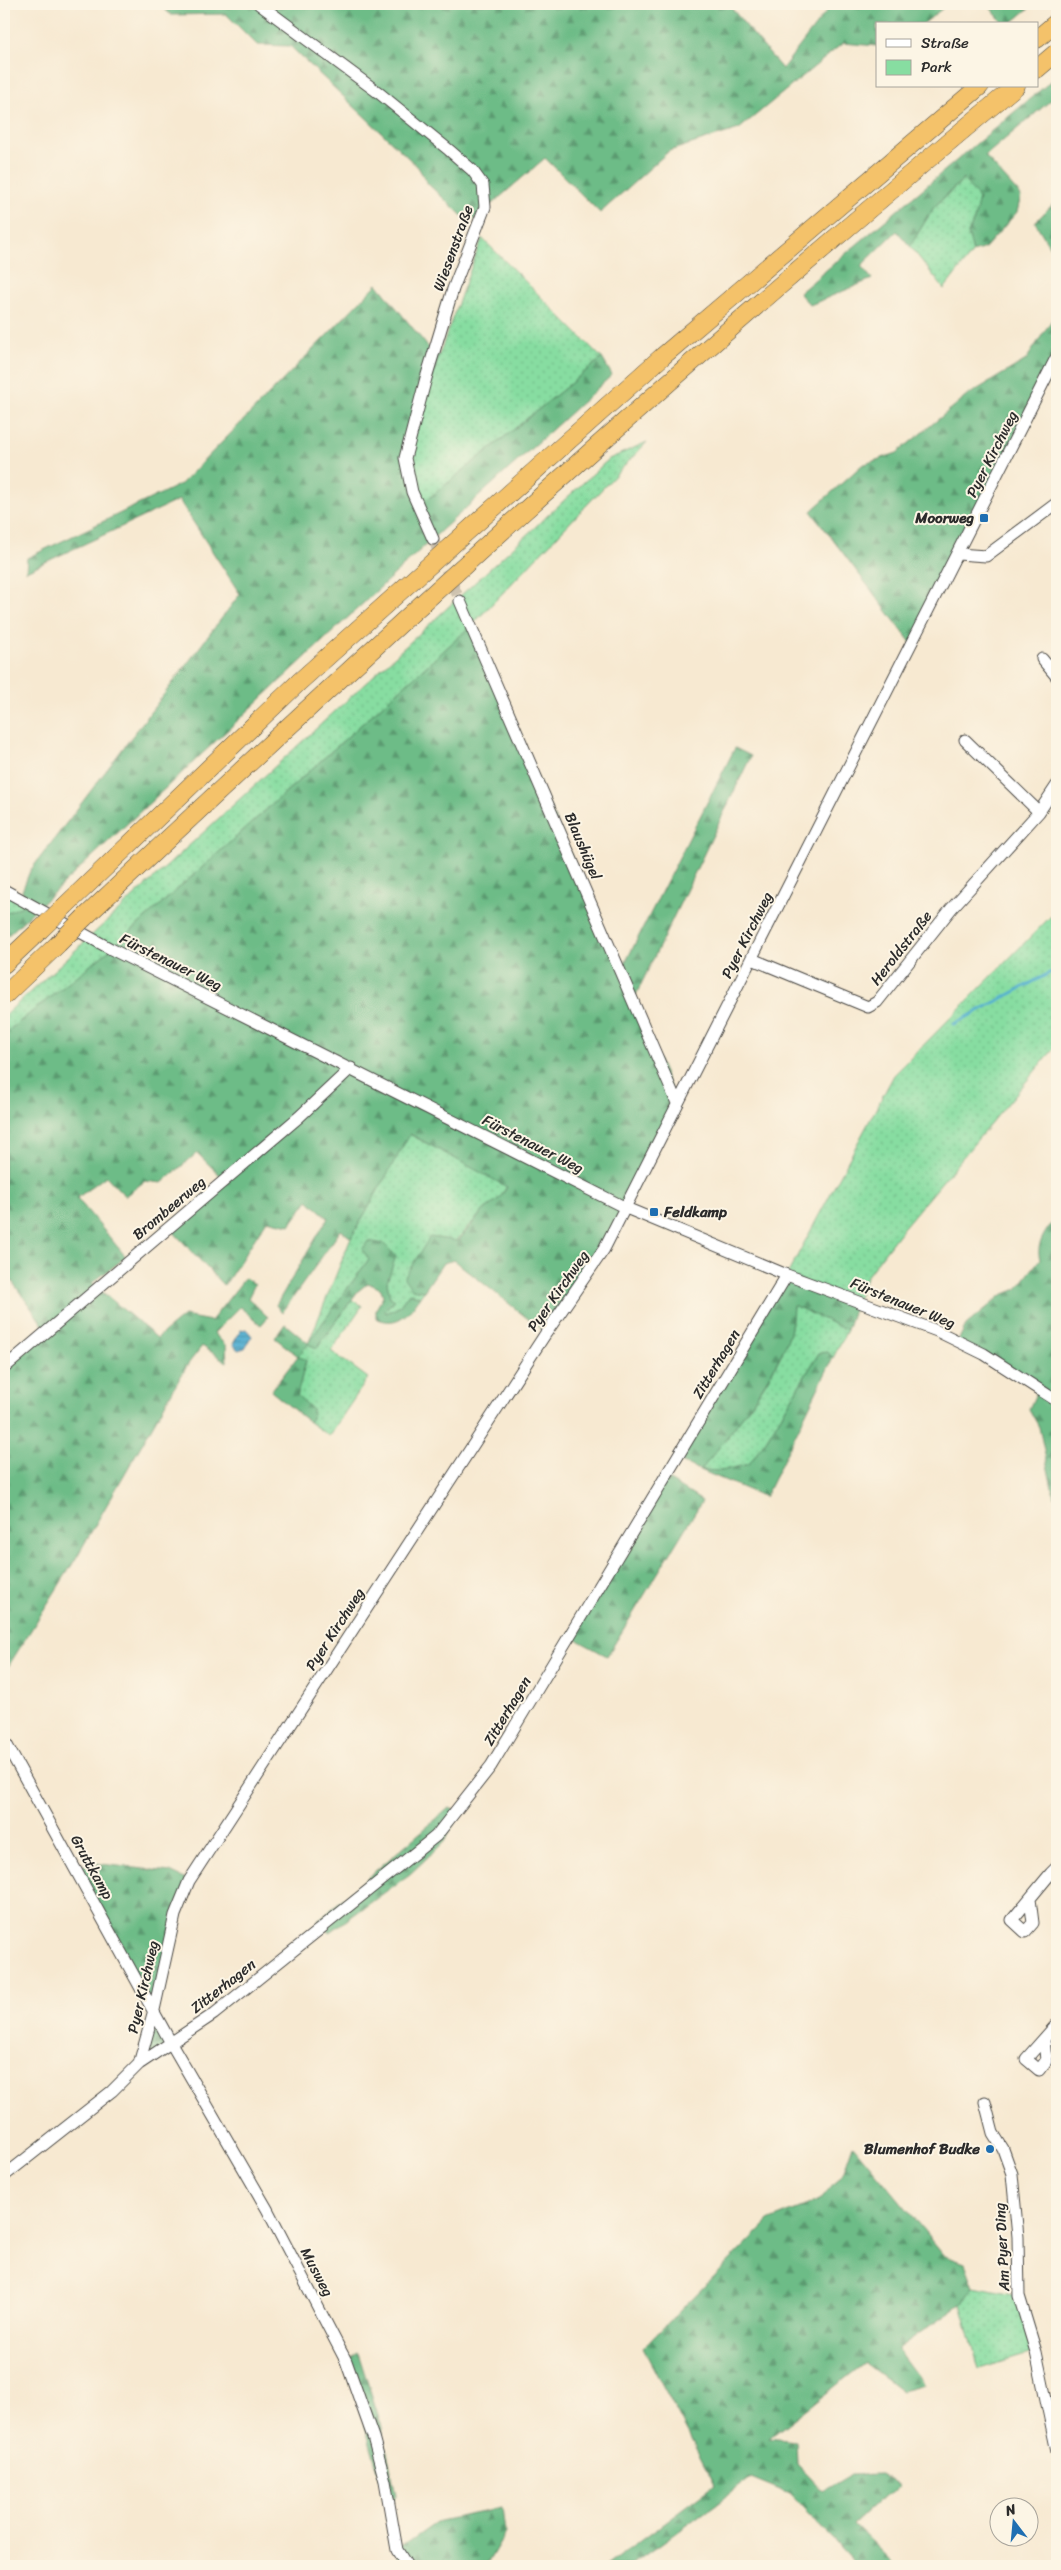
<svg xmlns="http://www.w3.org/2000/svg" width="1061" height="2570" viewBox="0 0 1061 2570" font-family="Sriracha,sans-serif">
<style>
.green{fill:url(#green-dots);stroke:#598466}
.forest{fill:url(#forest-firs);stroke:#4c7459}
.water{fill:url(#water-rules);stroke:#3f6d7e}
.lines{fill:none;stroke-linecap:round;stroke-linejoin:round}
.stream{stroke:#53afd1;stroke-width:3}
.minor-tunnel{stroke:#cec3b0;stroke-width:11;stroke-dasharray:11 5.5;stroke-linecap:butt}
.minor-casing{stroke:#4a4844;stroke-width:13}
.highway-casing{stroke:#4a4844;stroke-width:19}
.minor{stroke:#fff;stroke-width:11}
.highway{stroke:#f4c26a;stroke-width:18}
.highway-bridge-casing{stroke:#4a4844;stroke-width:19;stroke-linecap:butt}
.highway-bridge{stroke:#f4c26a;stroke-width:18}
.poi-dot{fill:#1f6fb2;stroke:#fcf5e5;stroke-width:2}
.labels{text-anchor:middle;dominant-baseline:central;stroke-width:4;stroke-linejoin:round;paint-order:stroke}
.street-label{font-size:15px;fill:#2b2b2b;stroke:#fcf5e5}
.poi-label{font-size:15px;font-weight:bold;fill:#2b2b2b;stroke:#fcf5e5;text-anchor:end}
</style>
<defs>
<pattern id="green-dots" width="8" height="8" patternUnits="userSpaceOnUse" patternTransform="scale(1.25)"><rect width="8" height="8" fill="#87dda1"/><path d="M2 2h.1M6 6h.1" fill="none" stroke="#75be8b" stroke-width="1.8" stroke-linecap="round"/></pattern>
<pattern id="forest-firs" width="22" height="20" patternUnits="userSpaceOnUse" patternTransform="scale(1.25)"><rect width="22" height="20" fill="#6dbc87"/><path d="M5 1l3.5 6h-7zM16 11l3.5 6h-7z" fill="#5a996f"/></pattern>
<pattern id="water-rules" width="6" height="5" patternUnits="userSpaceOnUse" patternTransform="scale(1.25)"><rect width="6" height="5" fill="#53afd1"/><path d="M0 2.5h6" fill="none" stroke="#458faa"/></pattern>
</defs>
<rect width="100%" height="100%" fill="#fcf5e5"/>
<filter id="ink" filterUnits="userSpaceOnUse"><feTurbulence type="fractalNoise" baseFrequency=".02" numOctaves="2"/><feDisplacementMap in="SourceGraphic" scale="10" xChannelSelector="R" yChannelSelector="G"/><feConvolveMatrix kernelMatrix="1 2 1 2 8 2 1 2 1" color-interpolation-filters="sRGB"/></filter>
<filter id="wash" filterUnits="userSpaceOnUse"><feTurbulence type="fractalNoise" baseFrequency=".0096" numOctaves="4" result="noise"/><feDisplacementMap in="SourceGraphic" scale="20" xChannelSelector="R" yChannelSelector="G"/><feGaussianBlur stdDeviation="1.12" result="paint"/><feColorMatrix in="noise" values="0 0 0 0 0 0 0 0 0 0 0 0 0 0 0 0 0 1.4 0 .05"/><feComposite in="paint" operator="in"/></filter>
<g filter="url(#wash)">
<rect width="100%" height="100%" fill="#f7e9d1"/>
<path class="green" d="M964,179L980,198L974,220L968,233L973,252L944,289L910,246L934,207Z
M482,238L602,358L423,503L411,465L414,440L439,355Z
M647,442L471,626L111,949L4,1034V1016L609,459Z
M4,889L27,904L4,914Z
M1057,910V1045L903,1228L866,1277L857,1300L787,1275L894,1075Z
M409,1134L507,1186L500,1198L483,1211L412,1289L424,1291L420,1297L409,1293L399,1307L386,1313L385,1309L390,1297L387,1282L395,1256L369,1259L308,1344L317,1348L352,1299L362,1306L331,1351L368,1378L329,1436L309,1422L312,1418L297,1395L306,1361L298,1356L308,1344L351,1238Z
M793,1305L847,1330L833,1358L828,1352L819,1353L767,1439L749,1464L721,1471L701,1470C732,1430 769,1387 788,1339C792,1329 792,1315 793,1305Z
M974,2287L1019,2296L1036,2352L979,2369L961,2304Z"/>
<path class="forest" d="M159,4H728L782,69L832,4H948L923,24H877V46L843,43L739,129L669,151L600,213L545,158L470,223L428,184L418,167L290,46L257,45L226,14L171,15Z
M987,4H1034L1010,24H1004Z
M1057,76V95L985,156L1021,196L1017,212L985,248L973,252L968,233L974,220L979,198L963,179L934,207L910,246L897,231L861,266L872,279L810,305L799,293Z
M1057,200V259L1035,222Z
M377,284L429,348L439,355C431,382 408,441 411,467C413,480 418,491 423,503L602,358L612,375L432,539L4,939V914L27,904L22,891L30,871L240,594L179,500L26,571L27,558L181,484Z
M1057,312V357L912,644L811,511L862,465L897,453L968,395L1026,360Z
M471,626L621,971L735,748L751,756L633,1001L677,1103L622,1216L546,1333L454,1260L443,1263L424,1291L412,1289L404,1278L430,1237L458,1241L483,1211L500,1198L507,1187L410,1134L351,1238L341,1230L282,1313L276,1305L328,1218L308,1200L290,1225L267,1220L224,1286L169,1227L225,1180L197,1153L162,1183L145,1181L125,1196L106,1176L77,1198L126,1257L92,1283L157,1338L184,1316L211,1321L245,1278L255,1284L248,1298L268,1317L261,1325L240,1307L214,1333L226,1346L227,1362L202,1346L188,1364L75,1560L4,1673V1370L48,1332L4,1270V1034L111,949Z
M1057,1217V1492L1054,1497L1039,1427L1029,1409L1038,1389L958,1341L966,1325L1002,1295L1017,1289L1040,1259C1035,1244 1047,1229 1057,1217Z
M368,1241L384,1244L396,1256L387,1282L390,1297L395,1300L385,1309L386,1313L399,1307L409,1293L420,1297C409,1314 397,1328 376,1318V1309L383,1297L381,1289L368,1283L358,1291L317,1348L308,1344L298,1356L306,1360L297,1395L312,1409V1418L309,1422L271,1391L298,1356L275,1338L285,1324L308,1343L369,1259L362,1250Z
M787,1275L857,1300L847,1330L793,1305C792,1316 792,1329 788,1339C768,1386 733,1430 701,1470L721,1471L749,1464L767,1439L819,1353L828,1352L833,1358L765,1497L676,1460L665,1478L702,1501L607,1656L570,1636Z
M449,1808L460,1812L444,1842L410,1874L329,1933L318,1920Z
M92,1863L170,1872L189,1881L154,2010L171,2043L139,2064L154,2010L75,1868Z
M853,2145L945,2256L965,2263L974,2287L961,2304L897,2349L924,2385L902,2391L865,2363L769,2438L796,2441L797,2464L823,2491L850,2475L880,2474L900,2487L879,2500L853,2524L896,2566H859L790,2494L751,2478L630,2566H606L715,2485L643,2348L770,2220L820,2200L844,2171Z
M358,2353L381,2424L396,2495L389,2508L346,2361Z
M502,2508L505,2533L486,2566H398L397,2550L439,2521Z"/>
<path class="water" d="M246,1329L252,1336L245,1348L238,1350L233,1344L241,1330Z"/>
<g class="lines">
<path class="stream" d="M954,1024L1057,969"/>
</g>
</g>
<g filter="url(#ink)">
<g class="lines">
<path class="minor-tunnel" d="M433,539L460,601"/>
<defs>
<path id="minor" d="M259,4L379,93L449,150L472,170L483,185L485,207L453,289L426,378L405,458L412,492L433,539
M958,554L986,556L1057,503
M460,601L677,1103
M1042,659L1057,677
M965,740L1039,812
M4,890L111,949L626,1208L787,1275L937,1331L984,1354L1057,1401
M752,959L868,1007L877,1002L951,909L1039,812L1057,785
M4,1368L299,1117L351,1068
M4,1740L171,2043L267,2209L346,2361L373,2437L385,2481L397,2550L407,2566
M1030,1899L1033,1923L1025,1932L1012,1920L1051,1873L1057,1867
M1044,2039L1046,2061L1039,2070L1026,2059L1057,2024
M139,2064L214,2014L436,1836L491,1766L787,1275
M985,2102L993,2133L1003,2149L1012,2174L1018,2237L1019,2296L1036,2352L1057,2452
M4,2176L112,2091L139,2064L154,2010L175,1915L189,1881L546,1333L604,1249L1057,356"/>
<path id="highway" d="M1037,39L1057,22
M1037,69L1057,52
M66,905L299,682L663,356L980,86
M84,918C387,632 695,351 1016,86
M4,964L39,931
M4,996L58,944"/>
</defs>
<use href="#minor" class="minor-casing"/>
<use href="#highway" class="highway-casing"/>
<use href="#minor" class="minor"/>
<use href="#highway" class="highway"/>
<defs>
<path id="highway-bridge" d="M39,931L66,905
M58,944L84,918"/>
</defs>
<use href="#highway-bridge" class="highway-bridge-casing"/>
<use href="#highway-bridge" class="highway-bridge"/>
</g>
</g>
<g class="poi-dot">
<rect x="979" y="513" width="10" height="10" rx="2.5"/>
<rect x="649" y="1207" width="10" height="10" rx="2.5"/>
<circle cx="990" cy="2149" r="5"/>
</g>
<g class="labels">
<g class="street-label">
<text transform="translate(453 248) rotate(-70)">Wiesenstraße</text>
<text transform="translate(992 454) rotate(-63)">Pyer Kirchweg</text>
<text transform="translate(583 846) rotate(67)">Blaushügel</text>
<text transform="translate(747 935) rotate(-63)">Pyer Kirchweg</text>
<text transform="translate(901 948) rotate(-52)">Heroldstraße</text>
<text transform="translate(171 962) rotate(26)">Fürstenauer Weg</text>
<text transform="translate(533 1144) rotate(27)">Fürstenauer Weg</text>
<text transform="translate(169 1208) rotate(-40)">Brombeerweg</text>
<text transform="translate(558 1291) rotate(-55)">Pyer Kirchweg</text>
<text transform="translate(903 1303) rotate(22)">Fürstenauer Weg</text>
<text transform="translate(716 1364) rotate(-59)">Zitterhagen</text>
<text transform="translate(335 1629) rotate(-57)">Pyer Kirchweg</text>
<text transform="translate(507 1711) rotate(-59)">Zitterhagen</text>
<text transform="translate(92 1867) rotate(61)">Gruttkamp</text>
<text transform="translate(223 1986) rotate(-38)">Zitterhagen</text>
<text transform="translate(143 1987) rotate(-77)">Pyer Kirchweg</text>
<text transform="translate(1002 2247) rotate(-93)">Am Pyer Ding</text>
<text transform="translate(317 2272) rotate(62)">Musweg</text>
</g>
<g class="poi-label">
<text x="974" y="518">Moorweg</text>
<text x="664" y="1212" text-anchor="start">Feldkamp</text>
<text x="980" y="2149">Blumenhof Budke</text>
</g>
</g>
<rect width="1061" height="2570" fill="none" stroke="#fcf5e5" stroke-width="20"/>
<rect x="876" y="22" width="162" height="65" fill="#fcf5e5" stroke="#a8a49b"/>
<rect x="886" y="39" width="25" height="8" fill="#ffffff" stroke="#a8a49b"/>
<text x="921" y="48" font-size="15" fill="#2b2b2b">Straße</text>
<rect x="886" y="60" width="25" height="15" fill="#87dda1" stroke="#a8a49b"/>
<text x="921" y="72" font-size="15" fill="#2b2b2b">Park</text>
<g transform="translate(1014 2522) rotate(344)"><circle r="24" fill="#fcf5e5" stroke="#a8a49b"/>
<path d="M0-4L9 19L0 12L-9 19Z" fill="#1f6fb2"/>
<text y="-8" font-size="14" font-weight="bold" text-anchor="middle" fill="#2b2b2b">N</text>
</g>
</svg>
